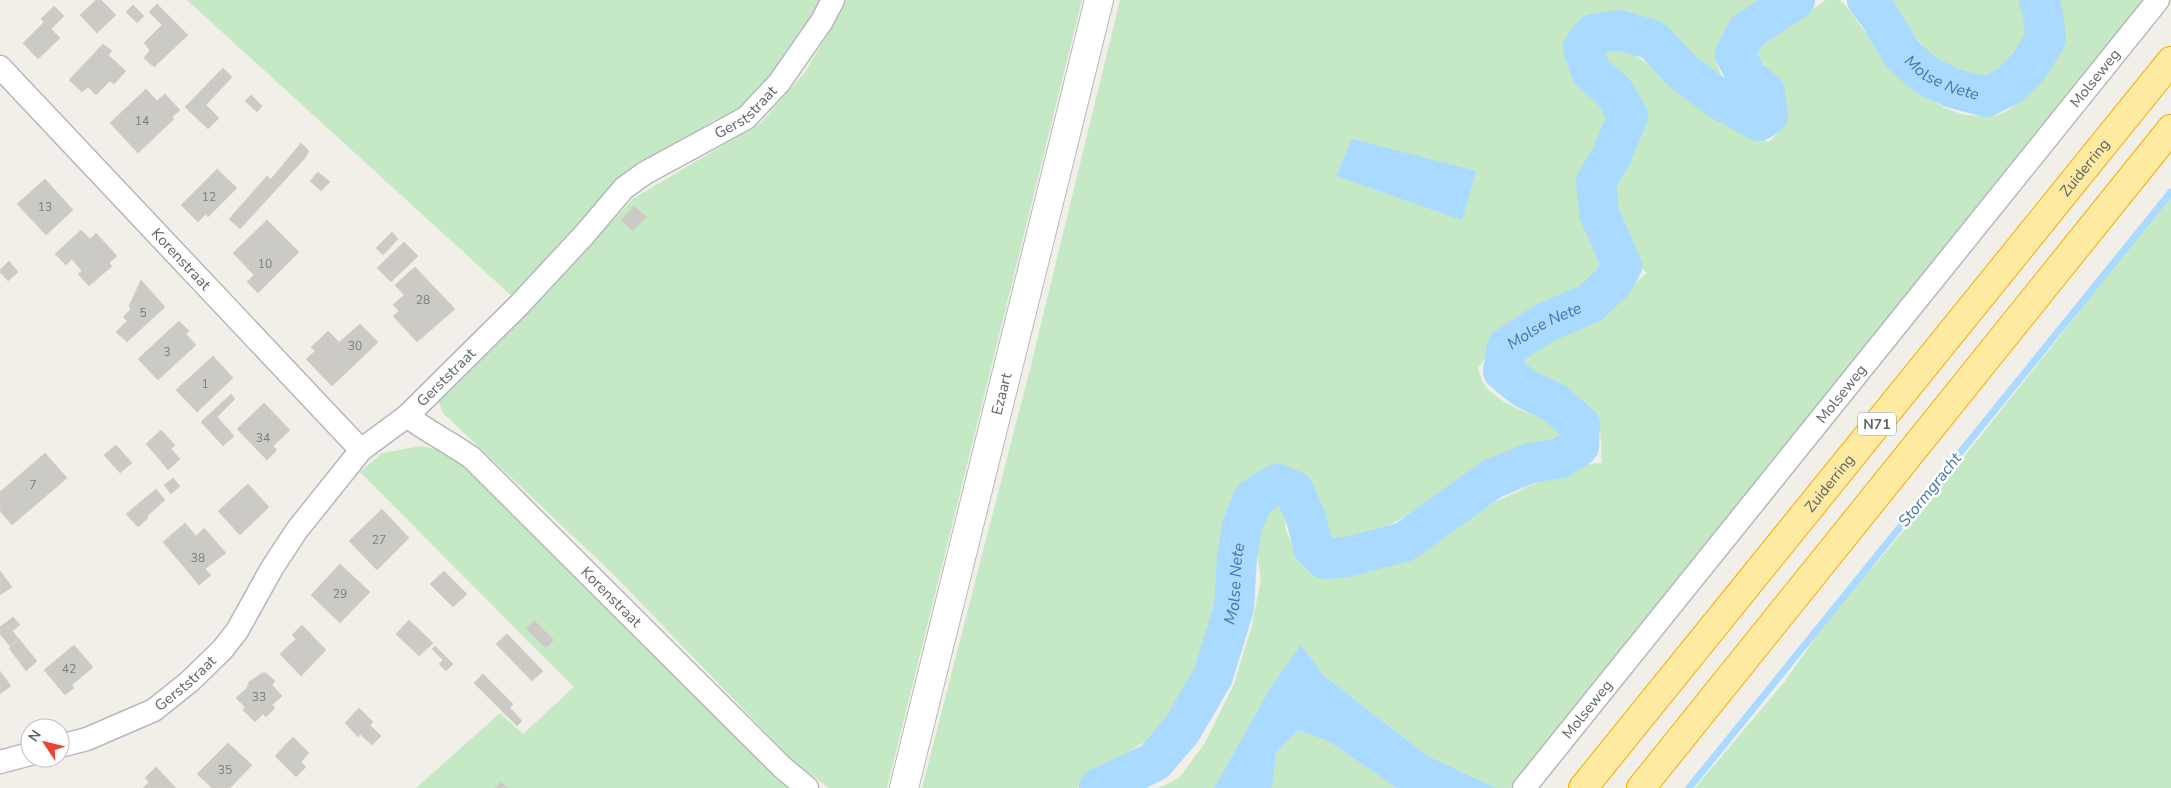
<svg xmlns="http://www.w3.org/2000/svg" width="2171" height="788" viewBox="0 0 2171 788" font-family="'Nunito Sans',sans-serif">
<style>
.green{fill:#c5e8c5}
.water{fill:#aadaff}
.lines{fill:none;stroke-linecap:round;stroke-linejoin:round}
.stream{stroke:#aadaff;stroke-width:7}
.river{stroke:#aadaff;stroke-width:40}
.building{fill:#cccac5;stroke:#d6d1c6}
.minor-casing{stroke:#b5b8bc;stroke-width:25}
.secondary-casing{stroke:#b6babf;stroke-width:30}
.trunk-casing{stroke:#f9ab00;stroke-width:30}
.minor{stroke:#fff;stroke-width:22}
.secondary{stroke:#fff;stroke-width:28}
.trunk{stroke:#feeaa1;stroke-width:28}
.labels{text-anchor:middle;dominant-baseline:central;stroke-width:5;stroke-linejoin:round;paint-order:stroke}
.number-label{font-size:12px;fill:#7a7d7f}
.shield{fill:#fff;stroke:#8f9295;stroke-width:1}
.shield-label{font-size:14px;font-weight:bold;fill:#5f6368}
.street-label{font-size:15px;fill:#5f6368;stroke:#fff}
.water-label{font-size:16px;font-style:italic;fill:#4174aa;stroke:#fff}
</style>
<rect width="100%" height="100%" fill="#f1efe8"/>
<path class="green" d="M187,0H825L774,77L735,114L714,120L617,183L515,299Z
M842,0H1082L887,788H829L793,761L613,574L443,413L437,397L596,239L634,198L761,123L805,72L828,34Z
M1120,0H1762C1743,13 1720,26 1716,52C1714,58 1719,68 1721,75L1711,80L1691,69L1661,40L1646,30L1614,19H1592L1580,27L1570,48L1577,64L1612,112L1614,123L1609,139L1591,169L1581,191L1582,218L1589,241L1602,260L1604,276C1586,293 1566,300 1544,311C1520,324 1493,345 1478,368C1480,374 1482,382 1486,387C1502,406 1534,415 1557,423L1563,438L1560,448L1554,451H1538L1505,462L1470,482L1430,510L1428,501C1394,525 1369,538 1327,540L1304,487L1281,473L1264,477L1253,483L1242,499L1224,547L1227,574L1218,622L1195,679L1164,730L1123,755L1077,788H922L1030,369Z
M1826,0H1840C1852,12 1860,26 1870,39C1895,73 1933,114 1977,116C1989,117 2000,116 2010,109C2019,103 2027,93 2034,85C2047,70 2065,51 2062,29C2060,19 2055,9 2052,0H2152L1510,788H1496L1426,755L1323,675L1301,646L1269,690L1214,788H1159L1179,778L1205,743L1234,684L1252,625L1261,579L1256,548L1264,516L1273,503L1278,500L1287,512L1285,528L1299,561L1313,568L1335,572L1363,573L1386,567L1415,556L1445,532L1497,501L1534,484L1578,465L1602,463C1601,450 1602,425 1595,414C1585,398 1540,378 1522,370L1518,362L1531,349L1558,335L1588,323L1647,273C1635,264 1631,251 1623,239C1620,232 1612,223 1611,215C1607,183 1651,136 1641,106C1634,87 1610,74 1597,58L1601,49L1618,46L1633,54L1742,130L1769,142L1784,126L1787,104L1780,85L1757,56L1762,45Z
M1888,0H2021C2029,31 2031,37 2010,63C2005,69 1997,78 1990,81C1956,98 1903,23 1888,0Z
M2171,191V788H1695L1785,681L1830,617L1919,513L2057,340Z
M421,446L440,450L461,460L789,788H416L500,713L523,734L574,687L360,472L382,453Z
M1298,730L1328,741L1397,788H1272L1276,753Z"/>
<path class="water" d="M1352,139L1476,171L1462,220L1336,176Z
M1301,645L1323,675L1426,755L1496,788H1397L1328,741L1298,730L1276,753L1272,788H1214L1269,690Z"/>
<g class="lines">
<path class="stream" d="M1689,788L2171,192"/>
<g class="river">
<path id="s1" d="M1867,0L1878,14L1902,54L1925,75L1952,88L1986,97L2009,86L2029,66L2046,38L2042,9L2039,0"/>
<path id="s2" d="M1099,788L1154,762L1181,731L1213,676L1234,608L1237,558L1242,526L1253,499L1277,484L1294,491L1306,518L1313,547L1325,559L1347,557L1404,542L1492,479L1531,463L1561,458L1579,446L1580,425L1555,403L1524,388L1503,371L1507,347L1546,322L1589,304L1613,282L1622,266L1599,213L1596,182L1611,157L1628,116L1614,92L1591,72L1583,48L1593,34L1619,30L1653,40L1682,71L1722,101L1759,121L1768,115L1765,92L1747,77L1735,54L1747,31L1795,0"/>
</g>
</g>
<path class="building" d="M96,0H101L116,15L97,33L80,15Z
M157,4L188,35L154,67L144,58L150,50L144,43L162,25L149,12Z
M133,5L144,16L137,23L126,12Z
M54,6L64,16L51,29L60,38L38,59L23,43L44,22L41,19Z
M103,44L112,51L108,55L126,71L114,84L110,81L96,95L88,87L82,92L69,80Z
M223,68L232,77L206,105L219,118L208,129L185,107Z
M146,89L157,101L165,94L180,110L172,117L174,119L138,153L110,123Z
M251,95L262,106L257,112L245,101Z
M301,143L309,151L305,158L240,229L229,219L267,176L271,179Z
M217,169L237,188L208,217L206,214L198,222L181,205Z
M318,172L330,182L321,191L310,181Z
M45,179L73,210L46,235L17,204Z
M634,206L647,217L633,231L621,220Z
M267,220L299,252L258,293L247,282L254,275L233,253Z
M81,230L90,239L96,233L117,256L109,263L112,266L89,286L78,274L82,271L72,259L66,265L55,254Z
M392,232L398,239L383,255L376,248Z
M404,242L418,256L391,282L377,268Z
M9,261L18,272L8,281L0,272V270Z
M415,267L455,309L417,342L393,316L399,311L393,305L404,295L395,285Z
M141,280L165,307L127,342L116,332L127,321L123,317L131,309L129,306Z
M179,321L189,331L186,334L196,345L158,380L138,359Z
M360,324L378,342L347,372L327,353Z
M328,331L339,342L332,349L321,338Z
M321,338L332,349L327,353L347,372L332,386L306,359L315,351L311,347Z
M213,356L233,378L197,412L176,390Z
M231,394L235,399L217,417L234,436L223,446L201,422Z
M264,403L290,430L273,446L277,450L267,460L237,429Z
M161,430L175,445L160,460L146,444Z
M116,445L132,463L120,473L104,455Z
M171,449L180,459L168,470L160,460Z
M45,453L67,478L12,525L0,511V492Z
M173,478L180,486L171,494L164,485Z
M248,484L269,507L240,535L218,511Z
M156,489L165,500L147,516L148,518L138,527L126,514Z
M382,509L409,538L377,570L349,541Z
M185,523L196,536L204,528L226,553L205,569L211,575L199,585L163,542Z
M340,564L370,592L340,623L311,595Z
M0,571L12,587L0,595Z
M444,571L467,594L453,607L430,584Z
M13,617L20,625L12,631L19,639L10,646L0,634V627Z
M409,620L433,643L419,656L396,634Z
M534,620L554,640L546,648L526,629Z
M302,625L326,650L301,676L280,654L296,639L292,635Z
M507,634L543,671L532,681L496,644Z
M19,639L37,661L26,671L9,648Z
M74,645L93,667L72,685L74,688L65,695L44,670Z
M435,646L453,664L446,671L439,664L443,660L432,649Z
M0,671L11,686L0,694Z
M262,673H266L275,681L272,685L282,696L272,705L275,708L266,717L263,714L255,722L243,710L245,707L236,698L247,688L249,682Z
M483,674L513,704L510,708L522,721L517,726L474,683Z
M359,708L373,722L370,725L381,736L372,745L360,734L358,737L345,723Z
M293,737L309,753L301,762L306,767L296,777L275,756Z
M228,743L252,765L230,788H212L197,774Z
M156,767L176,788H143L149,782L145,778Z
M501,782L508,788H495Z"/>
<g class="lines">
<defs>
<g id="minor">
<path id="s3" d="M0,67L361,450"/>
<path id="s4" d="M407,416C428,432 451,443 472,458L782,767L807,788"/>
<path id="s5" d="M60,746L87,739L154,710L189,682L222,650L237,631L272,568L297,530L361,450L407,416L519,305L585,234L624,188L645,173L746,118L779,83L822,21L833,0"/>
<path d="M0,762L30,754"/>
<path id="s6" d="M1524,788L2158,0"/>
</g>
<g id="secondary">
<path id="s7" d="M904,788L1099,0"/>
</g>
<g id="trunk">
<path id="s8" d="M1583,788L2171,61"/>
<path d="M1641,788L2171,129"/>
</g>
</defs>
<use href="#minor" class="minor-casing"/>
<use href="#secondary" class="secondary-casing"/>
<use href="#trunk" class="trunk-casing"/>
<use href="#minor" class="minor"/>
<use href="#secondary" class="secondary"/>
<use href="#trunk" class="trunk"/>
</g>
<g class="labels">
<g class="number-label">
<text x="142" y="121">14</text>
<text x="209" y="197">12</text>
<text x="45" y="207">13</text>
<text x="265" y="264">10</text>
<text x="423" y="300">28</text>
<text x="143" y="313">5</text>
<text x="355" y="346">30</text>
<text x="167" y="352">3</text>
<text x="205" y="384">1</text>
<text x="263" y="438">34</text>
<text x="33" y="485">7</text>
<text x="379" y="540">27</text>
<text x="198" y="558">38</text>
<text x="340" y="594">29</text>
<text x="69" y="669">42</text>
<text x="259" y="697">33</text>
<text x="225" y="770">35</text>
</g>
<rect class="shield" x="1858" y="412.5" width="38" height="23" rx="4"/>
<g class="shield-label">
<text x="1877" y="424">N71</text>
</g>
<g class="street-label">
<text stroke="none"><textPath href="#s6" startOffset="911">Molseweg</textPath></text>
<text stroke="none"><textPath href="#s5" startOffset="952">Gerststraat</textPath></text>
<text stroke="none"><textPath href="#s8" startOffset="798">Zuiderring</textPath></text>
<text stroke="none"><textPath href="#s3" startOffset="264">Korenstraat</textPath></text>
<text stroke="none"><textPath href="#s5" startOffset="548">Gerststraat</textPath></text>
<text stroke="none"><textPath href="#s7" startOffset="406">Ezaart</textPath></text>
<text stroke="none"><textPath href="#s6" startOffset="506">Molseweg</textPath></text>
<text stroke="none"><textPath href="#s8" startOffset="392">Zuiderring</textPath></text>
<text stroke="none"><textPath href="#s4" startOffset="274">Korenstraat</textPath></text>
<text stroke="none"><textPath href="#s5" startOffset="142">Gerststraat</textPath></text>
<text stroke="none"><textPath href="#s6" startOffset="101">Molseweg</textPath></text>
</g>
<g class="water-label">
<text stroke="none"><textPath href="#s1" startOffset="112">Molse Nete</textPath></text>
<text stroke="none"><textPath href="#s2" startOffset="938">Molse Nete</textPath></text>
<text transform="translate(1930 490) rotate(-51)">Stormgracht</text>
<text stroke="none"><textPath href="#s2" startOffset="261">Molse Nete</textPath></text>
</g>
</g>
<g transform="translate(45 743) rotate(305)"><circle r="24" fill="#ffffff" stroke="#bfc1c3"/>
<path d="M0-4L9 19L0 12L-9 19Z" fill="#ea4335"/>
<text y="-8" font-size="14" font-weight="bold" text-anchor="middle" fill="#5f6368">N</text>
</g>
</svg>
